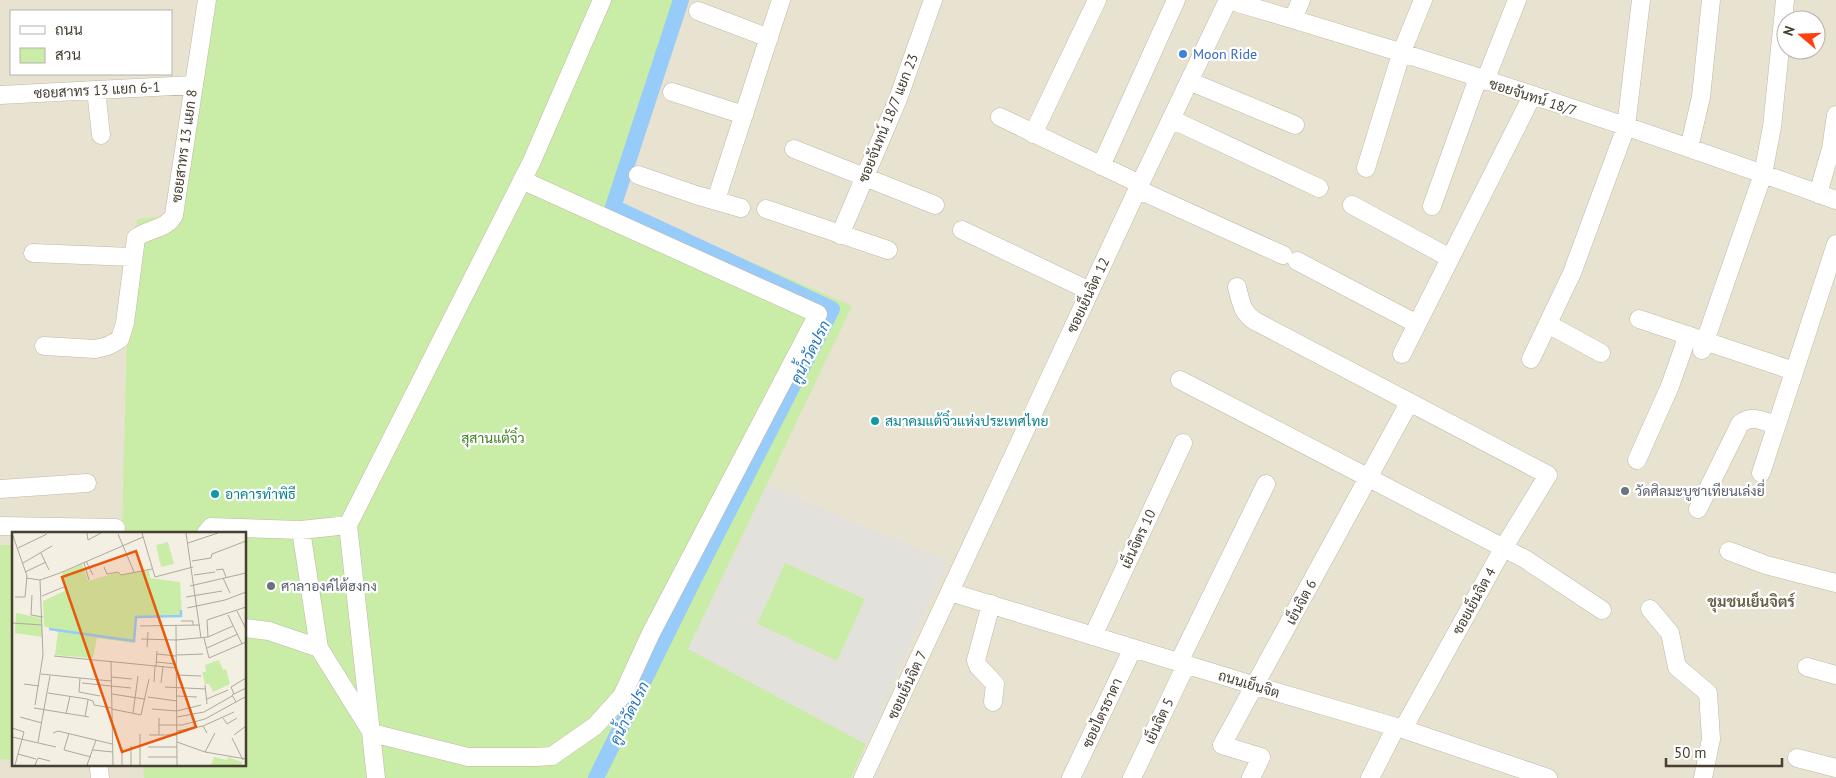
<svg xmlns="http://www.w3.org/2000/svg" width="1836" height="778" viewBox="0 0 1836 778" font-family="'PT Sans',Sarabun,sans-serif">
<style>
.residential{fill:#e8e2d0;fill-rule:evenodd}
.green{fill:#c9eda6}
.parking{fill:#e3e1dc;fill-rule:evenodd}
.lines{fill:none;stroke-linecap:round;stroke-linejoin:round}
.canal{stroke:#97cbf9;stroke-width:16}
.minor-casing{stroke:#c0b8a4;stroke-width:19}
.minor{stroke:#fff;stroke-width:18}
.shop-dot{fill:#3f7fe0;stroke:#fff;stroke-width:2}
.culture-dot{fill:#0f9aa8;stroke:#fff;stroke-width:2}
.worship-dot{fill:#6b7280;stroke:#fff;stroke-width:2}
.labels{text-anchor:middle;dominant-baseline:central;stroke-width:4.5;stroke-linejoin:round;paint-order:stroke}
.shop-label{font-size:14px;fill:#366cbe;stroke:#fff;text-anchor:start}
.street-label{font-size:14px;fill:#463f32;stroke:#fff}
.culture-label{font-size:14px;fill:#0d838f;stroke:#fff;text-anchor:start}
.park-label{font-size:14px;fill:#3e7e1f;stroke:#fff}
.worship-label{font-size:14px;fill:#5b616d;stroke:#fff;text-anchor:start}
.water-label{font-size:15px;font-style:italic;fill:#1f72be;stroke:#fff}
.neighbourhood-label{font-size:15px;font-weight:bold;fill:#6a5e48;stroke:#fff}
.inset-river{fill:none;stroke:#97cbf9;stroke-width:2.5}
.inset-road{fill:none;stroke:#aea99c;stroke-width:1}
.view{fill:#e8590c;fill-opacity:0.15;stroke:#e8590c;stroke-width:2.5}
.inset-edge{fill:none;stroke:#463f32;stroke-width:2.5}
</style>
<rect width="100%" height="100%" fill="#f4efe3"/>
<path class="residential" d="M0,0H1836V778H0ZM11,11H171V74H11ZM1786,20H1816V50H1786ZM14,533H245V764H14Z"/>
<path class="green" d="M212,0H688L621,205L852,306L688,649L866,744L851,778H144L143,766L112,764H245V533H122L127,331L137,219L179,215Z
M0,545H14V760L0,759Z
M785,562L865,599L837,661L757,624Z"/>
<path class="parking" d="M767,485L947,561L866,744L688,649ZM785,563L865,599L837,661L757,624Z"/>
<g class="lines">
<path class="canal" d="M596,778L694,579L832,309L613,207L681,0"/>
<defs>
<path id="minor" d="M1228,0C1433,60 1636,128 1836,200
M698,11L769,38
M1293,19L1301,0
M1189,81L1295,125
M1485,81L1517,0
M96,90L101,135
M672,92L744,115
M0,95L193,85
M1000,117L1140,184
M1171,119L1319,188
M1033,134L1097,0
M1689,148L1701,97L1711,0
M794,149L935,205
M1101,166L1176,0
M1366,168L1401,54L1423,0
M638,175L696,195L741,208
M1137,189L1283,255
M1818,194L1831,149L1836,115
M716,200L781,0
M1352,205L1450,258
M1432,206L1478,78
M766,209L888,250
M962,230L1090,291
M840,235L898,99L933,0
M33,253L132,257
M1297,261L1417,324
M1237,287C1241,302 1242,313 1255,321L1548,475L1504,547L1403,729
M1639,319L1794,371
M1548,324L1601,353
M44,346L95,349L108,346L120,339L125,323L136,238C147,229 168,229 174,215L207,0
M1702,350L1763,174L1772,127L1785,0
M1402,354L1532,96
M1531,359L1572,273L1626,127L1641,0
M1180,380L1525,559L1602,610
M1637,460L1670,386L1688,335
M1761,473L1836,244
M0,489L87,483
M1698,509L1740,424C1752,414 1763,421 1776,425
M0,526L116,528
M301,530L319,648
M206,533L211,527L301,530L348,525
M1729,551L1766,565L1836,583
M950,592L1256,686L1403,729L1548,778
M991,604L976,660L978,666L995,684L993,702
M1650,609L1670,633L1677,667L1708,693L1711,739L1703,778
M245,628L269,631L319,648L372,733L468,757H535L552,756L595,726L622,696L651,633L818,314L522,180
M1093,636L1183,443
M1179,662L1266,484
M1807,667L1836,675
M1797,758L1836,768
M99,769L100,778
M376,778L348,525L531,163L602,0
M863,778L1140,184L1228,0
M1071,778L1133,648
M1132,778L1186,665
M1251,778L1261,757L1222,745L1409,403
M1370,778L1396,727"/>
</defs>
<use href="#minor" class="minor-casing"/>
<use href="#minor" class="minor"/>
</g>
<circle class="shop-dot" cx="1183" cy="54" r="5"/>
<g class="culture-dot">
<circle cx="875" cy="421" r="5"/>
<circle cx="215" cy="494" r="5"/>
</g>
<g class="worship-dot">
<circle cx="1625" cy="491" r="5"/>
<circle cx="271" cy="586" r="5"/>
</g>
<g class="labels">
<g class="shop-label">
<text x="1193" y="54">Moon Ride</text>
</g>
<g class="street-label">
<text transform="translate(97 90) rotate(-3)">ซอยสาทร 13 แยก 6-1</text>
<text transform="translate(1533 97) rotate(18)">ซอยจันทน์ 18/7</text>
<text transform="translate(888 118) rotate(-68)">ซอยจันทน์ 18/7 แยก 23</text>
<text transform="translate(184 146) rotate(-82)">ซอยสาทร 13 แยก 8</text>
<text transform="translate(1088 295) rotate(-65)">ซอยเย็นจิต 12</text>
<text transform="translate(1138 539) rotate(-65)">เย็นจิตร 10</text>
<text transform="translate(1474 601) rotate(-61)">ซอยเย็นจิต 4</text>
<text transform="translate(1301 602) rotate(-62)">เย็นจิต 6</text>
<text transform="translate(1249 684) rotate(17)">ถนนเย็นจิต</text>
<text transform="translate(907 685) rotate(-65)">ซอยเย็นจิต 7</text>
<text transform="translate(1102 713) rotate(-65)">ซอยไตรธาดา</text>
<text transform="translate(1159 721) rotate(-65)">เย็นจิต 5</text>
</g>
<g class="culture-label">
<text x="885" y="421">สมาคมแต้จิ๋วแห่งประเทศไทย</text>
<text x="225" y="494">อาคารทำพิธี</text>
</g>
<g class="park-label">
<text x="493" y="438">สุสานแต้จิ๋ว</text>
</g>
<g class="worship-label">
<text x="1635" y="491">วัดศิลมะบูชาเทียนเล่งยี่</text>
<text x="281" y="586">ศาลาองค์ไต้ฮงกง</text>
</g>
<g class="water-label">
<text transform="translate(810 352) rotate(-63)">คูน้ำวัดปรก</text>
<text transform="translate(629 713) rotate(-63)">คูน้ำวัดปรก</text>
</g>
<g class="neighbourhood-label">
<text x="1751" y="601">ชุมชนเย็นจิตร์</text>
</g>
</g>
<g transform="translate(12 532)">
<rect width="234" height="234" fill="#f4efe3"/>
<path d="M156,10L162,32L149,35L144,13ZM70,32L76,49L107,40L109,43L137,38L138,46L168,50L170,85H125L123,111L85,106L81,126L43,123L46,100L32,94L31,69L55,58L50,41ZM4,81L30,86V105L3,101ZM207,128L211,138L214,137L218,152L201,160L197,152H193L190,140H194L193,133ZM202,225L215,228L216,225L230,230L229,233H199Z" fill="#c9eda6"/>
<path class="inset-river" d="M37,97L122,109L124,85L169,84V78"/>
<path class="inset-road" d="M0,1L15,44L13,65H3M75,1L76,8L89,1M130,1L143,45L181,35M174,1L189,106M106,2L122,40M176,11L206,1M6,16L35,2M29,21L37,38M74,29L81,43M180,29L199,26L200,22L234,9M11,31L40,14M72,31L77,48M92,35L95,42L106,40L109,43L140,37M204,38L211,37L214,45M13,40L34,30M182,43L203,40M0,46V117M14,46L28,48L48,41L131,5M211,46L218,61M178,54L234,41M20,63L19,83L31,85M30,64L54,54M174,65L210,59M175,76L213,68L234,60M225,79L234,97M216,83L230,112M169,89H181V93M1,91L30,93M128,94L188,93M164,94L165,233M196,105L195,88L234,75M192,106L197,126L234,110M129,107L164,108M164,108L196,105L221,94M135,115L136,100M195,116L226,102M145,122L164,124M165,123L191,122M42,124L164,136M99,129L101,233M144,130L164,132M144,134L145,119M29,142L68,146M165,143L189,144M99,145L120,147M68,146L67,160L88,164M68,146L99,149M142,150L143,134M70,151L99,154M149,151L151,135M12,152L27,154M193,153L195,172M99,154L119,156M153,155L194,157M36,161L75,167L81,169L82,173L100,176M100,162L132,167M222,162L219,155L234,146M165,164L185,165M136,165L165,169M195,167L216,158M224,170L220,163L234,156M23,173L31,123L28,48M22,176L77,185M100,177L129,183L137,147M140,177L165,179L189,173M121,181L126,144M54,182L58,164M8,185L30,191M73,185L76,168M165,185L192,180L220,164M147,186V203M211,186L215,192L225,186M146,193H170L193,187L233,165M191,194L222,180M0,196L12,200L3,233M165,199L191,194L195,201M41,201L46,199L100,212M57,201L52,218L79,225M128,202V233M137,203H165M222,203L234,194M0,205L44,215M220,206L231,228M26,210L38,144M165,210L193,220L234,227M136,215H165M81,218L101,220M193,220L203,201M6,222L24,227M136,225H165M23,233L26,226L38,229M75,233L84,208M110,233V216M119,233V214"/>
<path class="view" d="M124,19L184,195L110,220L50,45Z"/>
<rect width="234" height="234" class="inset-edge"/>
</g>
<rect x="10" y="10" width="162" height="65" fill="#ffffff" stroke="#b5b2ad"/>
<rect x="20" y="26" width="25" height="8" fill="#ffffff" stroke="#b5b2ad"/>
<text x="55" y="35" font-size="15" fill="#463f32">ถนน</text>
<rect x="20" y="48" width="25" height="15" fill="#c9eda6" stroke="#b5b2ad"/>
<text x="55" y="60" font-size="15" fill="#463f32">สวน</text>
<g transform="translate(1801 35) rotate(289)"><circle r="24" fill="#ffffff" stroke="#b5b2ad"/>
<path d="M0-4L9 19L0 12L-9 19Z" fill="#ff400e"/>
<text y="-8" font-size="14" font-weight="bold" text-anchor="middle" fill="#463f32">N</text>
</g>
<path d="M1666 758v8h116v-8" fill="none" stroke="#463f32" stroke-width="2.5"/>
<text x="1674" y="758" font-size="15" fill="#463f32" stroke="#ffffff" stroke-width="4" paint-order="stroke">50 m</text>
</svg>
